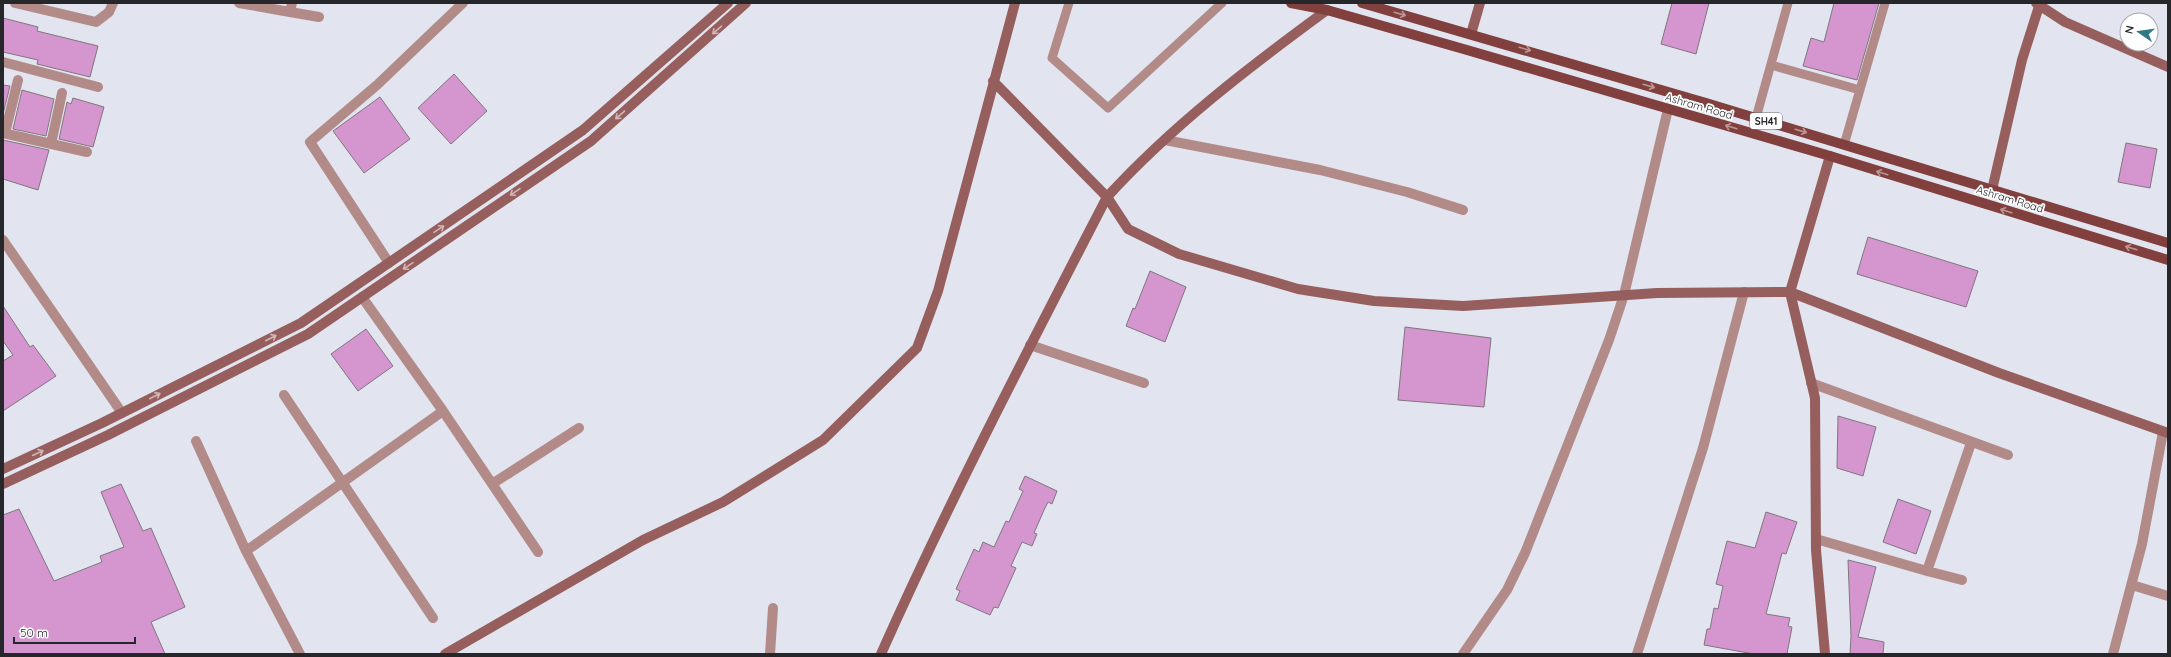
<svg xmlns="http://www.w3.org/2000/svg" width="2171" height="657" viewBox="0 0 2171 657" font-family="Quicksand,sans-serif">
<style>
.building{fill:#d596d0;stroke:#7f767e}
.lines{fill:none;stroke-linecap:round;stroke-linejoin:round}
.lane{stroke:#b28b89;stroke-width:9}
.street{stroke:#b28b89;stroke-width:10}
.secondary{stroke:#965f5d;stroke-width:10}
.primary{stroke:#81403e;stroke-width:10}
.oneway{stroke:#ba9695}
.oneway2{stroke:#d0b7b6}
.labels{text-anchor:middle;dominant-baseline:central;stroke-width:3.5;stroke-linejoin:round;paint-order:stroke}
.shield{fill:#fff;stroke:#67686b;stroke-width:1}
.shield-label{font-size:10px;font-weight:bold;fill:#26272b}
.street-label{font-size:11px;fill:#26272b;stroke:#fff}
</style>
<rect width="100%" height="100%" fill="#e2e4f0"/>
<path class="building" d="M1672,3H1709L1696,54L1661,44Z
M1834,3H1879L1857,80L1803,66L1811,38L1824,42Z
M3,18L38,27L37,31L98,46L90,77L37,64L38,60L3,52Z
M454,74L487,111L451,144L418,108Z
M3,85L10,86L3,114Z
M22,90L54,99L46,136L13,129Z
M380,97L410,139L364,173L333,131Z
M73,98L104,107L93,147L59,139L67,102L71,104Z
M3,140L49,150L38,190L3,179Z
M2126,143L2157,149L2150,188L2118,182Z
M1868,237L1978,271L1966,307L1857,274Z
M1150,271L1186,287L1165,342L1126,326L1133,308L1135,309Z
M3,306L30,347L33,345L56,376L3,411V361L13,355L3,341Z
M1405,327L1491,338L1484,407L1398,400Z
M366,329L393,366L358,391L331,354Z
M1838,416L1876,427L1863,476L1837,468Z
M1025,476L1057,491L1052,504L1048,502L1044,510L1034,533L1037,534L1032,546L1022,542L1011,566L1016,568L998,608L994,607L990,615L956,600L960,591L956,589L974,549L979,552L983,542L994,547L1006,521L1009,522L1023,491L1019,489Z
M121,484L143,531L151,528L185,607L151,622L165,654H3V515L19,509L54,581L102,562L100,556L124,547L101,492Z
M1898,499L1931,511L1916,554L1883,542Z
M1766,512L1797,522L1786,554L1782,553L1766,614L1790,618L1788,626L1792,627L1787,654H1754L1704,645L1707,629H1710L1714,608L1718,609L1723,586L1716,584L1727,541L1755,548Z
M1848,560L1876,567L1858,637L1884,642L1883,654H1850L1851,636Z"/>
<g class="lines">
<path class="lane" d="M1069,3L1052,58L1108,108L1222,3
M1771,65L1860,90
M1756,118L1788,3
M1844,145L1885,3"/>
<path class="street" d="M15,3L96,22L109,12L113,3
M239,3L290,12L292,3
M290,12L319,17
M3,62L98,87
M3,133L87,152
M5,133L18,80
M1165,140L1320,170L1407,192L1463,210
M51,144L62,93
M3,240L122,413
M389,263L310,142L377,85L463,3
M362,297L443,411L538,552
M1030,345L1144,383
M1811,383L2008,455
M284,395L433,618
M196,441L246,551
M492,484L579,428
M1816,539L1927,571L1971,443
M1927,571L1962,580
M2132,585L2168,596
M300,654L246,551L443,411
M770,654L773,608
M1463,654L1507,590L1525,553L1609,340L1624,295L1668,109
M1637,654L1703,448L1744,292
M2113,654L2142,544L2163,432"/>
<path class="secondary" d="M2036,3L2065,22L2168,67
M1471,34L1480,3
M993,81L1107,197L1128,229L1179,254L1298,289L1374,301L1463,306L1657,293L1790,292L1999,373L2168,433
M1992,190L2022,60L2040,3
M3,469L102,423L301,323L583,130L728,3
M3,484L108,435L308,334L591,141L746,3
M445,654L643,540L723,502L823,440L917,348L938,291L1015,3
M881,654C950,499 1029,348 1107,197C1172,126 1249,67 1327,10
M1825,654L1816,550L1815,398L1790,292L1830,156"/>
<path class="primary" d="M1291,3L1327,10L1467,50L1830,156L2168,260
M1362,3L1706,103L2168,243"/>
</g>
<defs><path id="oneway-shaft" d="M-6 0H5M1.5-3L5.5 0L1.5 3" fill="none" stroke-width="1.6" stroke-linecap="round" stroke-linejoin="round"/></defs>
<g class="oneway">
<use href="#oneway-shaft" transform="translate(1400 14) rotate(16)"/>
<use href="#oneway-shaft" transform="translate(1525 49) rotate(16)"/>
<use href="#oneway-shaft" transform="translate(1649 86) rotate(16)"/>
<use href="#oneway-shaft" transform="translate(1731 127) rotate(-163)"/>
<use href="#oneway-shaft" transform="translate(1801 131) rotate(16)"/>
<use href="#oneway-shaft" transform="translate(1882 173) rotate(-163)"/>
<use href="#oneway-shaft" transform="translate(2006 211) rotate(-163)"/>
<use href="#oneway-shaft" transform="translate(2131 248) rotate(-163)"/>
</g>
<g class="oneway2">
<use href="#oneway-shaft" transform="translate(717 30) rotate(139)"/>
<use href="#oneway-shaft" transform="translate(620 115) rotate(139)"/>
<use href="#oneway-shaft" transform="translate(515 192) rotate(146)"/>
<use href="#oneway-shaft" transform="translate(439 229) rotate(-34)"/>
<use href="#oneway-shaft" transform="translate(408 266) rotate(146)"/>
<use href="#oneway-shaft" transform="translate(271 338) rotate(-27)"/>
<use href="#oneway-shaft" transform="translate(155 396) rotate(-27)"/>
<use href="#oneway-shaft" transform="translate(38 453) rotate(-25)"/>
</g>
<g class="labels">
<rect class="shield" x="1750" y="113" width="32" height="16" rx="3"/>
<g class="shield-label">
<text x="1766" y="121">SH41</text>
</g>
<g class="street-label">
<text transform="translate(1699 106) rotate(16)">Ashram Road</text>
<text transform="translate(2010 199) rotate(17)">Ashram Road</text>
</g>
</g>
<rect width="2171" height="657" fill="none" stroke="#26272b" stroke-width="8"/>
<g transform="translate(2139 32) rotate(283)"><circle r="19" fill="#ffffff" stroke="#a8a9aa"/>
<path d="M0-3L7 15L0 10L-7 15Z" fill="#327985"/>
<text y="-6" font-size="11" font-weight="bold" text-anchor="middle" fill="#26272b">N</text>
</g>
<path d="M14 637v6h121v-6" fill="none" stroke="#26272b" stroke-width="2"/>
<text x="20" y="637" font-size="12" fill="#26272b" stroke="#ffffff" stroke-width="3" paint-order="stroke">50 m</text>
</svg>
